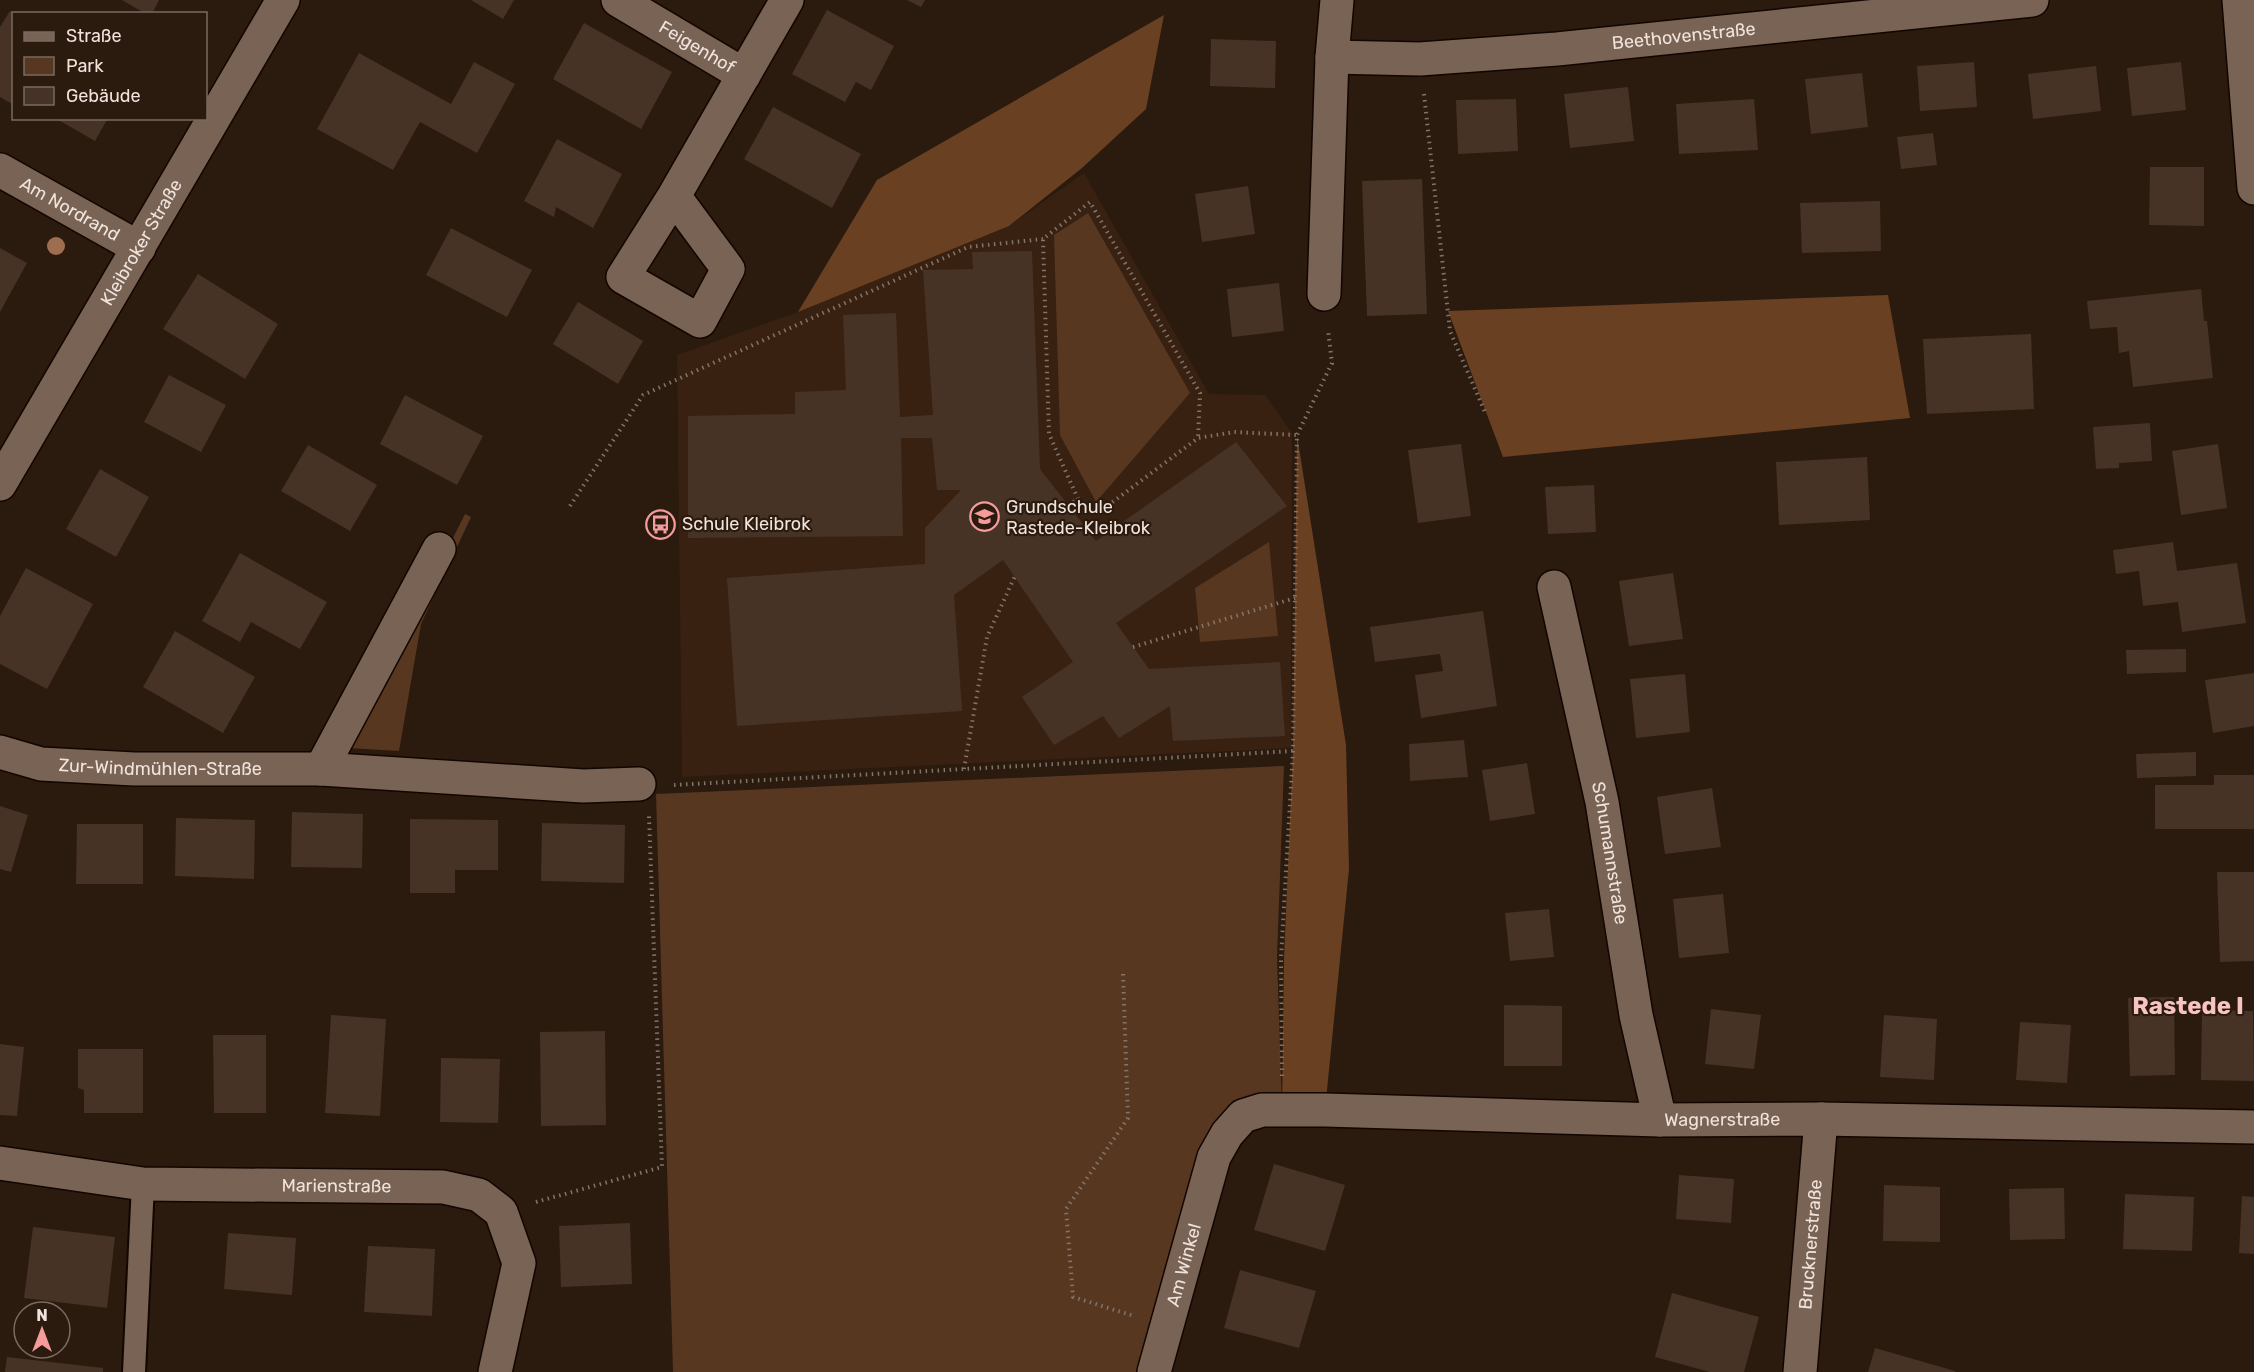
<svg xmlns="http://www.w3.org/2000/svg" width="2254" height="1372" viewBox="0 0 2254 1372" font-family="Rubik,sans-serif">
<style>
.built{fill:#382111}
.green{fill:#583721}
.forest{fill:#6a4023}
.building{fill:#463326}
.lines{fill:none;stroke-linecap:round;stroke-linejoin:round}
.service-casing{stroke:#130500;stroke-width:26}
.minor-casing{stroke:#130500;stroke-width:36}
.tertiary-casing{stroke:#130500;stroke-width:36}
.path{stroke:#83746a;stroke-width:4;stroke-dasharray:1.5 4.5;stroke-linecap:butt}
.service{stroke:#786355;stroke-width:22}
.minor{stroke:#786355;stroke-width:33}
.tertiary{stroke:#786355;stroke-width:33}
.tree{fill:#9d6f50}
.labels{text-anchor:middle;dominant-baseline:central;stroke-width:4.5;stroke-linejoin:round;paint-order:stroke}
.street-label{font-size:18px;fill:#f0e3dc;stroke:#2b1a0e}
.poi-label{font-size:18px;fill:#f0e3dc;stroke:#2b1a0e;text-anchor:start}
.district-label{font-size:24px;font-weight:bold;fill:#f8c3c3;stroke:#2b1a0e}
</style>
<rect width="100%" height="100%" fill="#2b1a0e"/>
<path class="built" d="M1084,173L1209,394L1265,395L1292,433L1291,748L682,777L677,355L798,312L1009,226Z"/>
<path class="green" d="M1088,213L1190,393L1096,502L1060,435L1054,235Z
M465,514L471,517L421,624L399,751L348,748Z
M1269,542L1278,636L1200,642L1195,588Z
M1284,766L1277,957L1282,1110L1243,1116L1154,1372H673L656,794Z"/>
<path class="forest" d="M1164,15L1146,109L1082,168L1009,226L798,312L877,180Z
M1888,295L1910,418L1503,457L1448,311Z
M1297,435L1346,745L1349,869L1325,1110H1282L1284,958L1293,751Z"/>
<path class="building" d="M122,0H159L152,14H146Z
M471,0H514L503,19Z
M907,0H925L921,7Z
M827,10L894,46L871,90L856,82L845,102L792,74Z
M10,11L14,13V105L0,97V27Z
M584,23L672,72L641,129L553,79Z
M1211,39L1276,41L1275,88L1210,86Z
M359,53L451,104L474,62L515,84L477,153L420,122L393,170L317,129Z
M1974,62L1977,107L1920,111L1917,66Z
M2181,62L2186,110L2132,116L2127,68Z
M2096,66L2101,111L2033,119L2028,74Z
M1862,73L1868,127L1811,134L1805,79Z
M1628,87L1634,141L1570,148L1564,94Z
M1516,99L1518,151L1458,154L1456,100Z
M1754,99L1758,150L1679,154L1676,104Z
M773,107L861,154L832,208L744,159Z
M55,118H108L95,141Z
M1933,133L1937,165L1901,169L1897,137Z
M557,139L622,174L593,228L556,207L554,217L524,201Z
M2150,167H2204V226L2149,225Z
M1422,179L1427,314L1367,316L1362,181Z
M1248,186L1255,234L1202,242L1195,194Z
M1880,201L1881,251L1802,253L1800,203Z
M451,228L532,270L507,317L426,275Z
M0,248L27,263L0,312Z
M1032,251L1040,469L1096,541L1236,442L1287,506L1116,623L1149,669L1280,662L1285,736L1173,741L1170,706L1119,738L1103,716L1054,745L1022,697L1073,662L1003,560L954,595L962,711L737,726L727,578L925,564V528L961,490H937L932,438H901L903,536L688,538V416L795,414V392L846,390L843,315L896,313L900,417L933,415L923,270L973,269L972,252Z
M198,274L278,324L245,379L163,329Z
M1279,283L1284,331L1232,337L1227,289Z
M2201,289L2204,321H2207L2213,378L2133,387L2129,351L2119,353L2117,327L2090,329L2087,301Z
M578,302L643,341L618,384L553,344Z
M2031,334L2034,409L1927,414L1923,339Z
M169,375L226,405L201,452L144,422Z
M405,395L483,436L457,485L380,444Z
M2150,423L2152,461L2119,463V468L2096,469L2093,427Z
M1461,444L1471,516L1418,523L1408,450Z
M2218,444L2227,508L2181,515L2172,451Z
M308,445L377,485L350,531L281,491Z
M1867,457L1870,520L1779,525L1776,462Z
M100,469L149,497L116,557L66,529Z
M1594,485L1596,532L1548,534L1545,487Z
M2173,542L2177,571L2237,563L2246,623L2182,632L2178,602L2143,606L2139,571L2116,574L2113,550Z
M240,553L327,602L300,649L251,622L240,642L202,621Z
M26,568L93,604L47,689L0,664V616Z
M1673,573L1683,639L1629,646L1619,581Z
M1483,611L1497,706L1421,718L1415,675L1443,671L1440,654L1375,662L1370,627Z
M175,631L255,677L223,733L143,687Z
M2186,649V672L2127,674L2126,650Z
M2254,673V726L2213,733L2205,680Z
M1685,674L1690,732L1636,738L1630,679Z
M1464,740L1468,777L1410,781L1409,744Z
M2196,752V776L2137,778L2136,754Z
M1527,763L1535,814L1490,821L1482,770Z
M2214,775H2254V829H2155V785H2214Z
M1712,788L1721,847L1665,854L1657,797Z
M0,806L28,815L11,872L0,869Z
M292,812L363,814L362,868L291,867Z
M176,818L255,820L254,879L175,876Z
M410,819L498,820V870H455V893H410Z
M542,823L625,825L624,883L541,881Z
M77,824H143V884H76Z
M2217,872H2254V961L2220,962Z
M1723,894L1729,953L1679,958L1673,899Z
M1549,909L1554,957L1510,961L1505,913Z
M2174,997L2175,1075L2130,1076L2128,998Z
M1504,1005L1562,1006V1066H1504Z
M1711,1009L1761,1015L1754,1069L1705,1064Z
M2202,1010L2253,1011L2254,1081L2201,1080Z
M331,1015L386,1019L380,1116L325,1113Z
M1884,1015L1937,1019L1934,1080L1880,1077Z
M2020,1022L2071,1025L2067,1083L2016,1080Z
M605,1031L606,1125L541,1126L540,1032Z
M213,1035H266V1113H214Z
M0,1044L24,1047L17,1116L0,1115Z
M78,1049H143V1113H84V1090L78,1088Z
M441,1058L500,1059L498,1123L440,1122Z
M1274,1164L1345,1185L1325,1251L1254,1230Z
M1679,1175L1734,1179L1731,1223L1676,1219Z
M1884,1185L1940,1187V1242L1883,1241Z
M2064,1188L2065,1239L2010,1240L2009,1189Z
M2125,1194L2194,1197L2192,1251L2123,1249Z
M2242,1196L2254,1197V1254L2239,1253Z
M630,1223L632,1284L561,1287L559,1226Z
M33,1227L115,1237L107,1308L24,1298Z
M228,1233L296,1238L292,1295L224,1289Z
M368,1246L435,1249L432,1316L364,1312Z
M1240,1270L1316,1291L1299,1348L1224,1328Z
M1672,1293L1759,1317L1744,1372H1710L1655,1357Z
M1875,1348L1955,1371V1372H1868Z
M7,1357L103,1368V1372H5Z"/>
<g class="lines">
<defs>
<path id="service" d="M134,1372L143,1184"/>
<g id="minor">
<path id="s1" d="M618,0L744,75"/>
<path id="s2" d="M1337,0L1332,57L1420,59L1557,49L2032,0"/>
<path d="M2239,0L2254,188"/>
<path id="s3" d="M0,170L139,248"/>
<path d="M674,196L728,269L700,321L623,277L674,196L787,0"/>
<path d="M1324,294L1332,57"/>
<path id="s4" d="M1554,587L1602,802L1636,1015L1660,1120"/>
<path id="s5" d="M0,752L41,764L134,769H321L583,786L639,784"/>
<path d="M321,769L439,549"/>
<path id="s6" d="M0,1163L143,1184L443,1187L479,1195L501,1212L519,1263L495,1372"/>
<path id="s7" d="M1154,1372L1214,1157L1227,1134L1243,1116L1262,1110H1325L1660,1120L1821,1119L2254,1127"/>
<path id="s8" d="M1800,1372L1821,1119"/>
</g>
<g id="tertiary">
<path id="s9" d="M0,484L283,0"/>
</g>
</defs>
<use href="#service" class="service-casing"/>
<use href="#minor" class="minor-casing"/>
<use href="#tertiary" class="tertiary-casing"/>
<path class="path" d="M1424,94L1450,331L1485,412
M1078,499L1049,434L1043,239L1090,202L1200,393L1198,438
M1068,505L1078,499L1098,513L1198,438L1234,432L1297,435
M570,506L643,395L968,247L1043,239
M1133,647L1295,598
M964,769L987,637L1015,576
M674,785L1293,751
M1123,974L1128,1118L1066,1209L1073,1297L1134,1316
M1282,1076L1281,958L1293,751L1297,435L1332,363L1328,330
M536,1202L662,1167L649,816"/>
<use href="#service" class="service"/>
<use href="#minor" class="minor"/>
<use href="#tertiary" class="tertiary"/>
</g>
<circle class="tree" cx="56" cy="246" r="9"/>
<defs>
<symbol id="school-ring" viewBox="-11 -11 22 22"><circle r="9.5" fill="#2b1a0e" stroke="#f59b9c" stroke-width="1.5"/><path d="M0-5L7-2L0 1L-7-2ZM-4 1L0 2.5L4 1V4Q0 6-4 4Z" fill="#f59b9c"/></symbol>
<symbol id="bus-ring" viewBox="-11 -11 22 22"><circle r="9.5" fill="#2b1a0e" stroke="#f59b9c" stroke-width="1.5"/><path d="M-5-6H5V4H4V6H2V4H-2V6H-4V4H-5ZM-3.5-4V0h7V-4ZM-3.5 1.2v1.5H-2V1.2ZM2 1.2v1.5H3.5V1.2Z" fill="#f59b9c"/></symbol>
</defs>
<g fill-rule="evenodd">
<use href="#school-ring" x="968" y="500" width="33" height="33"/>
<use href="#bus-ring" x="644" y="508" width="33" height="33"/>
</g>
<g class="labels">
<g class="street-label">
<text stroke="none"><textPath href="#s2" startOffset="410">Beethovenstraße</textPath></text>
<text stroke="none"><textPath href="#s1" startOffset="92">Feigenhof</textPath></text>
<text stroke="none"><textPath href="#s3" startOffset="80">Am Nordrand</textPath></text>
<text stroke="none"><textPath href="#s9" startOffset="280">Kleibroker Straße</textPath></text>
<text stroke="none"><textPath href="#s5" startOffset="162">Zur-Windmühlen-Straße</textPath></text>
<text stroke="none"><textPath href="#s4" startOffset="272">Schumannstraße</textPath></text>
<text stroke="none"><textPath href="#s7" startOffset="754">Wagnerstraße</textPath></text>
<text stroke="none"><textPath href="#s6" startOffset="338">Marienstraße</textPath></text>
<text stroke="none"><textPath href="#s8" startOffset="128">Brucknerstraße</textPath></text>
<text stroke="none"><textPath href="#s7" startOffset="111">Am Winkel</textPath></text>
</g>
<g class="poi-label">
<text x="1006" y="507">Grundschule<tspan x="1006" dy="21">Rastede-Kleibrok</tspan></text>
<text x="682" y="524">Schule Kleibrok</text>
</g>
<g class="district-label">
<text x="2188" y="1006">Rastede I</text>
</g>
</g>
<rect x="12" y="12" width="195" height="108" fill="#2b1a0e" stroke="#7a6a60" stroke-width="1.5"/>
<rect x="24" y="32" width="30" height="9" fill="#786355" stroke="#7a6a60" stroke-width="1.5"/>
<text x="66" y="42" font-size="18" fill="#f0e3dc">Straße</text>
<rect x="24" y="57" width="30" height="18" fill="#583721" stroke="#7a6a60" stroke-width="1.5"/>
<text x="66" y="72" font-size="18" fill="#f0e3dc">Park</text>
<rect x="24" y="87" width="30" height="18" fill="#463326" stroke="#7a6a60" stroke-width="1.5"/>
<text x="66" y="102" font-size="18" fill="#f0e3dc">Gebäude</text>
<g transform="translate(42 1330)"><circle r="28" fill="#2b1a0e" stroke="#7a6a60" stroke-width="1.5"/>
<path d="M0-4.5L10 22L0 15L-10 22Z" fill="#f59b9c"/>
<text y="-9" font-size="16" font-weight="bold" text-anchor="middle" fill="#f0e3dc">N</text>
</g>
</svg>
